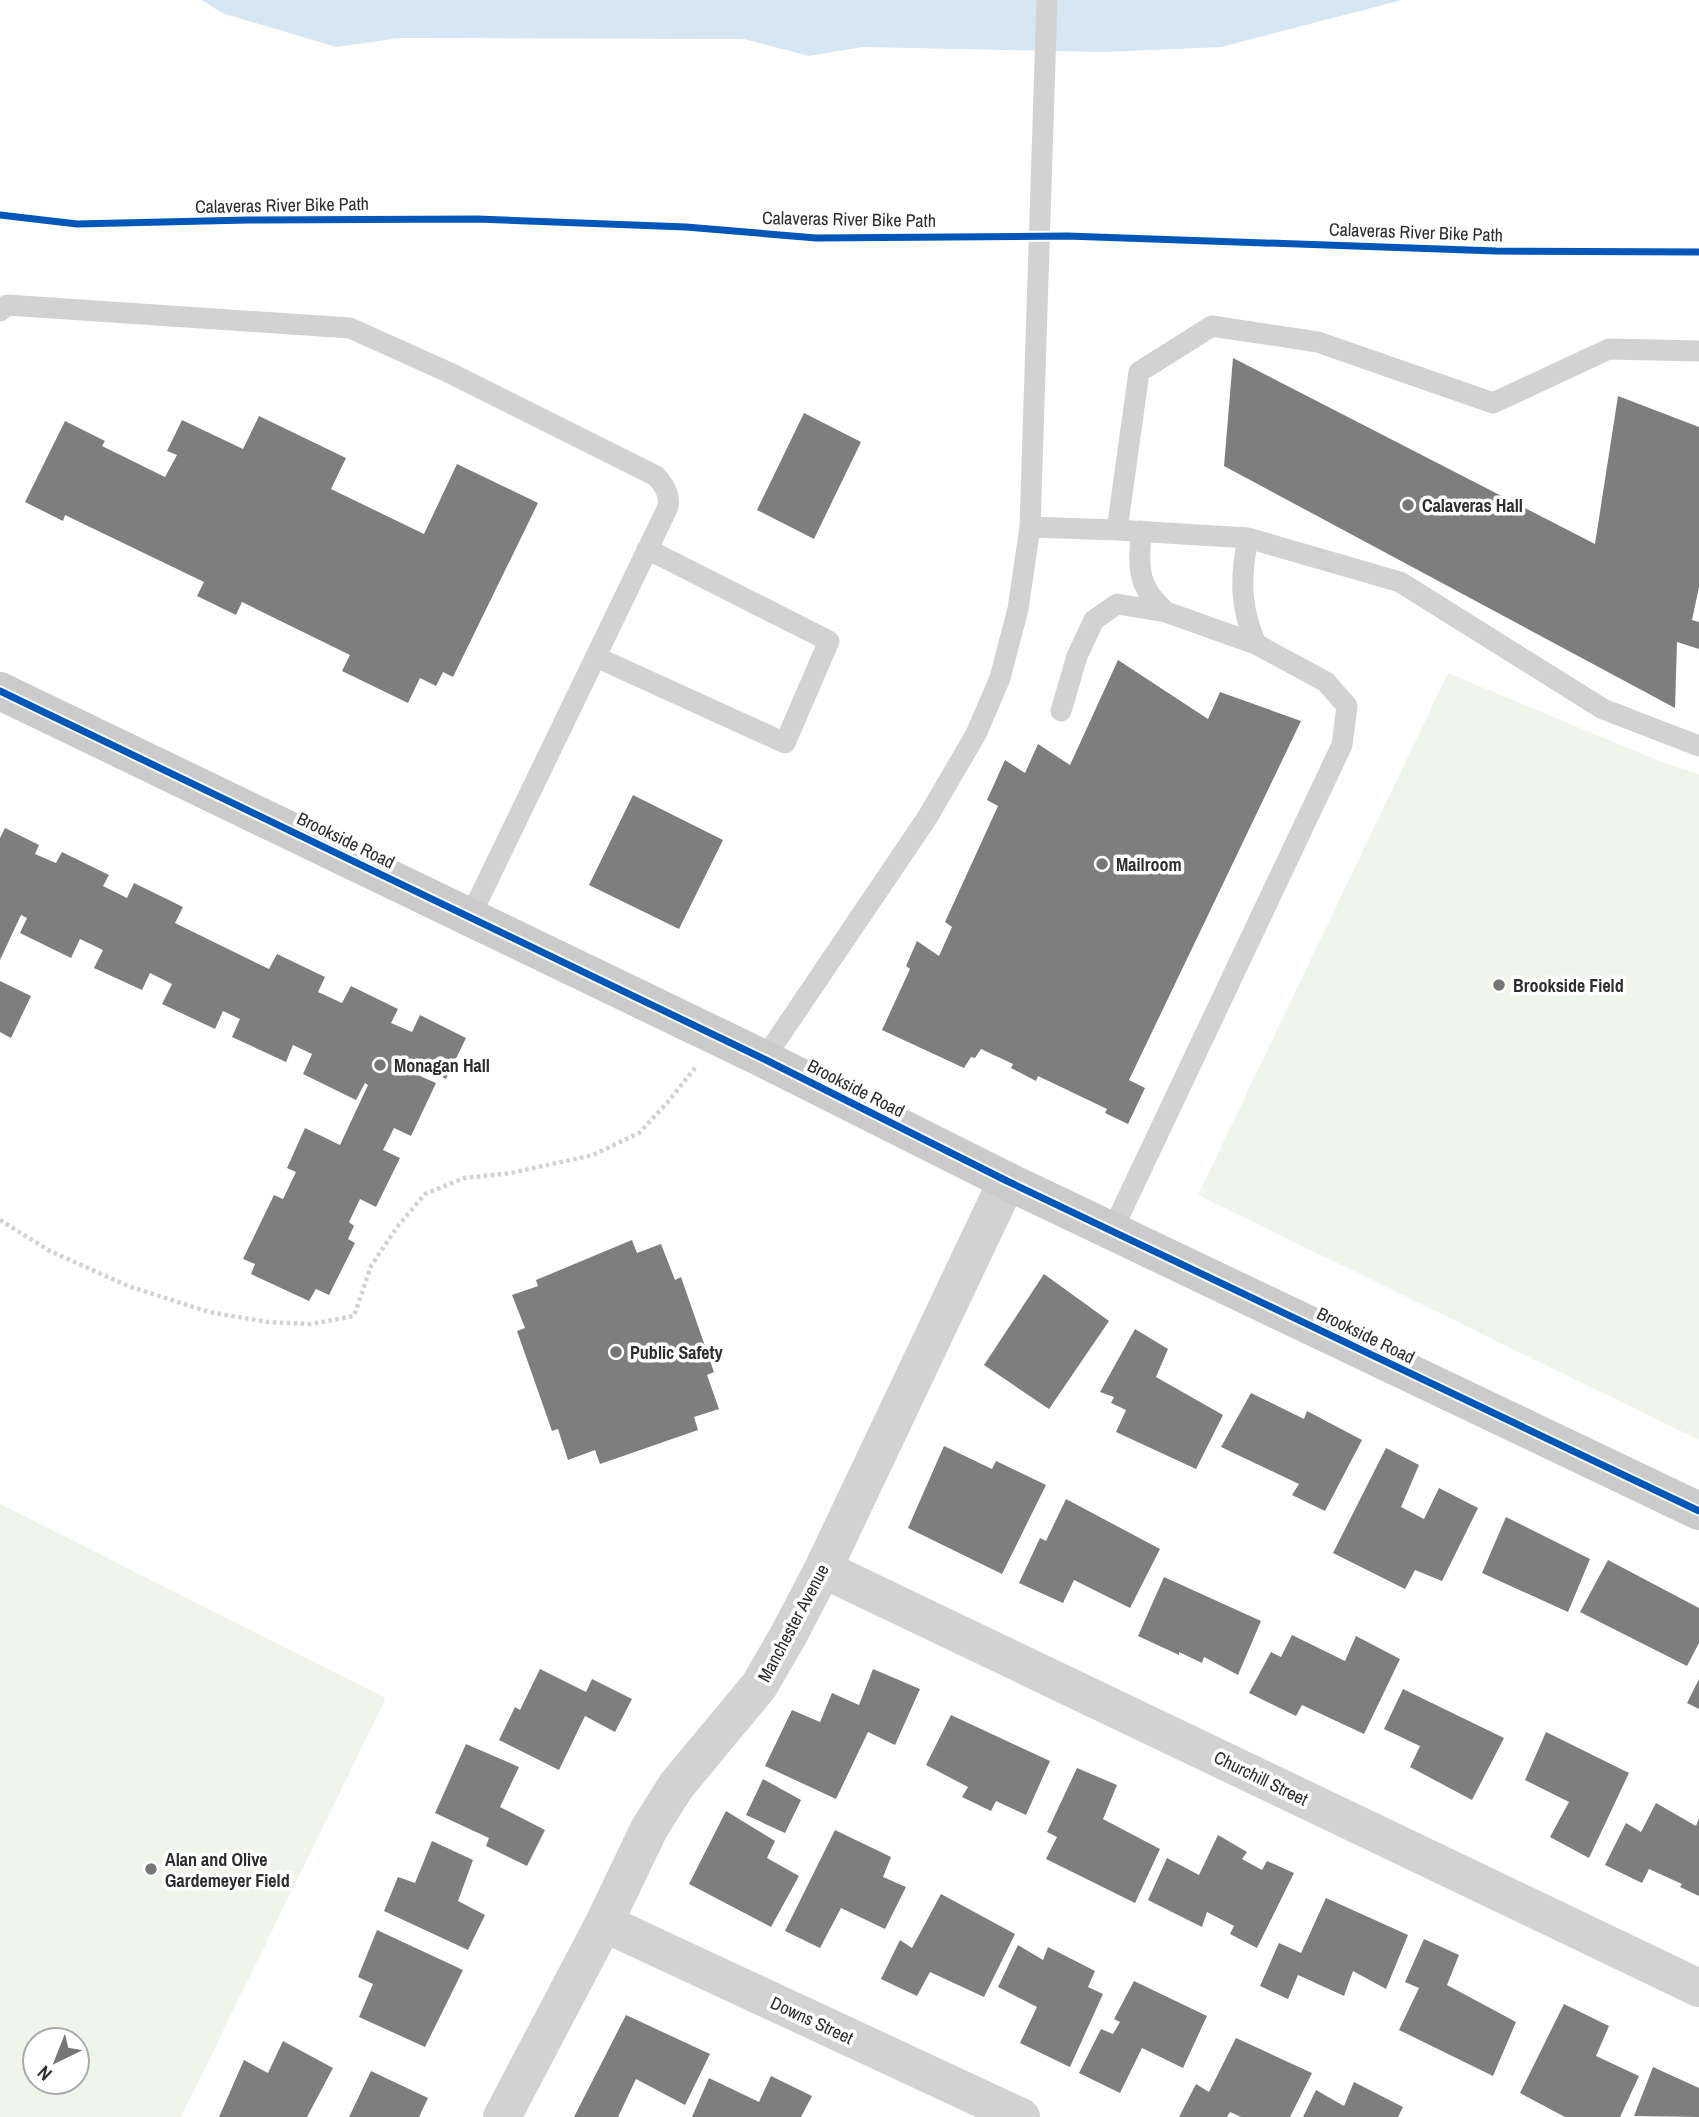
<svg xmlns="http://www.w3.org/2000/svg" width="1699" height="2117" viewBox="0 0 1699 2117" font-family="'Archivo Narrow',sans-serif">
<style>
.green{fill:#f0f5eb;fill-rule:evenodd}
.water{fill:#d6e6f2}
.building{fill:#7e7e7e}
.lines{fill:none;stroke-linecap:round;stroke-linejoin:round}
.path{stroke:#d2d2d2;stroke-width:4.5;stroke-dasharray:3.5 3.5;stroke-linecap:butt}
.lane{stroke:#d2d2d2;stroke-width:21}
.street{stroke:#d2d2d2;stroke-width:38}
.secondary{stroke:#cbcbcb;stroke-width:38}
.cycleway-casing{stroke:#fff;stroke-width:11}
.cycleway{stroke:#0057b8;stroke-width:7}
.poi-dot{fill:#767676;stroke:#fff;stroke-width:2.5}
.labels{text-anchor:middle;dominant-baseline:central;stroke-width:7;stroke-linejoin:round;paint-order:stroke}
.street-label{font-size:18px;fill:#2d2d2d;stroke:#fff}
.poi-label{font-size:18px;font-weight:bold;fill:#2d2d2d;stroke:#fff;text-anchor:start}
</style>
<rect width="100%" height="100%" fill="#fff"/>
<path class="green" d="M1448,673L1664,763L1699,774V1440L1198,1195Z
M0,1504L386,1698L181,2117H0ZM35,2040H77V2082H35Z"/>
<path class="water" d="M202,0H1402L1221,47L1105,52L863,47L809,56L744,39L400,38L336,47L222,13Z"/>
<path class="building" d="M1233,358L1595,544L1618,396L1699,427V587L1692,620L1699,622V649L1677,642L1675,708L1224,466Z
M804,413L861,442L814,539L757,510Z
M259,416L346,458L331,489L424,534L457,464L538,503L453,677L443,672L436,686L420,678L408,703L342,671L350,655L242,602L236,615L197,596L204,582L65,515L63,521L25,502L65,421L105,441L102,446L165,477L177,455L167,451L182,420L243,449Z
M1118,660L1208,719L1220,692L1301,721L1129,1080L1145,1088L1128,1124L1105,1113L1107,1109L1038,1076L1036,1081L1011,1068L1013,1064L981,1049L975,1058L971,1057L964,1068L882,1030L910,969L906,966L917,941L939,956L952,927L945,922L998,806L987,800L1005,760L1025,773L1038,744L1070,765Z
M633,795L723,840L679,929L589,885Z
M5,828L39,845L35,854L56,863L62,852L109,875L103,886L127,898L134,883L183,907L175,923L269,969L277,954L325,977L318,992L342,1003L351,986L398,1009L391,1023L412,1032L420,1015L466,1038L446,1079L424,1068L420,1076L436,1083L411,1136L394,1128L383,1150L400,1158L376,1207L360,1199L349,1222L354,1226L348,1239L355,1243L329,1295L316,1289L309,1301L251,1274L255,1264L243,1259L274,1195L283,1199L296,1172L287,1168L305,1128L340,1145L368,1085L365,1083L356,1100L303,1074L312,1054L293,1045L286,1062L232,1037L240,1019L223,1011L215,1029L162,1004L172,984L150,973L142,990L94,968L103,950L80,939L71,958L20,933L27,918L21,915L0,960V838Z
M0,981L31,996L11,1038L0,1032Z
M632,1240L637,1253L661,1244L675,1280L681,1277L714,1372L707,1375L719,1409L694,1417L698,1430L600,1464L595,1450L568,1460L558,1429L552,1431L517,1331L525,1328L512,1295L538,1286L536,1280Z
M1044,1274L1109,1321L1049,1409L984,1365Z
M1135,1329L1168,1349L1156,1377L1223,1415L1196,1469L1116,1432L1126,1410L1111,1403L1114,1397L1100,1392Z
M1251,1393L1304,1419L1307,1411L1362,1440L1325,1511L1292,1495L1299,1484L1221,1447Z
M944,1446L992,1469L996,1461L1046,1485L1002,1574L908,1528Z
M1386,1448L1419,1465L1401,1507L1424,1519L1439,1488L1478,1508L1442,1581L1415,1570L1405,1589L1333,1553Z
M1066,1499L1160,1549L1130,1608L1074,1580L1063,1603L1019,1583L1040,1538L1046,1541Z
M1506,1517L1590,1559L1568,1612L1482,1573Z
M1608,1560L1699,1608V1643L1687,1666L1580,1612Z
M1164,1577L1261,1621L1238,1675L1204,1657L1202,1663L1179,1652V1655L1138,1636Z
M1292,1635L1345,1661L1356,1636L1400,1659L1364,1734L1302,1705L1296,1716L1249,1693L1271,1652L1281,1657Z
M540,1669L586,1692L592,1679L632,1699L615,1732L585,1716L559,1770L499,1740L515,1707L520,1710Z
M873,1669L920,1689L895,1745L868,1732L836,1799L765,1766L792,1710L820,1722L832,1693L859,1705Z
M1699,1679V1709L1687,1703Z
M1403,1689L1504,1738L1472,1800L1410,1767L1420,1746L1384,1729Z
M951,1715L1050,1761L1026,1815L996,1801L991,1811L962,1797L968,1787L926,1765Z
M1546,1732L1629,1773L1589,1858L1550,1837L1569,1802L1525,1780Z
M466,1744L519,1767L500,1807L545,1830L527,1866L486,1846L489,1838L435,1813Z
M1077,1768L1117,1785L1103,1819L1160,1849L1135,1903L1046,1859L1057,1837L1047,1832Z
M763,1779L801,1800L785,1833L746,1815Z
M1656,1803L1696,1826L1699,1818V1896L1680,1887L1682,1884L1649,1869L1642,1883L1605,1865L1626,1823L1641,1832Z
M726,1811L775,1841L767,1858L799,1876L771,1927L689,1884Z
M835,1830L891,1857L883,1877L906,1887L885,1929L841,1908L820,1948L785,1931Z
M1218,1835L1247,1852L1242,1859L1262,1870L1267,1861L1294,1873L1257,1948L1230,1934L1234,1926L1207,1912L1202,1927L1148,1900L1167,1858L1199,1875Z
M432,1841L473,1860L458,1901L485,1915L468,1950L384,1911L398,1877L415,1883Z
M941,1894L1015,1934L984,1997L930,1972L917,1996L881,1979L900,1940L912,1948Z
M1326,1898L1408,1935L1386,1989L1353,1971L1344,1996L1298,1975L1288,1999L1260,1986L1279,1943L1301,1953Z
M377,1930L463,1970L425,2047L359,2017L373,1984L358,1977Z
M1424,1939L1459,1955L1447,1985L1516,2022L1493,2076L1399,2030L1419,1988L1405,1982Z
M1018,1945L1043,1960L1048,1947L1095,1971L1088,1987L1103,1994L1070,2067L1020,2043L1037,2007L998,1987Z
M1134,1981L1207,2016L1183,2068L1142,2048L1120,2093L1079,2073L1101,2029L1113,2034L1120,2022L1114,2019Z
M1564,2004L1609,2026L1596,2056L1639,2076L1620,2117H1565L1520,2093Z
M626,2015L710,2054L685,2105L636,2079L618,2117H574Z
M1236,2038L1312,2073L1290,2117H1241L1230,2112L1227,2117H1179L1196,2084L1209,2092Z
M283,2041L333,2068L307,2117H219L244,2060L268,2073Z
M1653,2067L1699,2088V2117L1634,2116Z
M371,2071L428,2098L419,2117H349Z
M771,2076L812,2096L801,2117H692L709,2078L759,2102Z
M1354,2082L1403,2107L1398,2117H1303L1316,2090L1344,2106Z"/>
<g class="lines">
<path class="path" d="M0,1220L50,1251L128,1286L209,1312L268,1322L311,1324L354,1316L371,1266L397,1227L425,1194L464,1178L511,1173L593,1155L639,1133L667,1103L695,1068"/>
<path class="lane" d="M0,311L7,305L350,328L450,373L656,476C664,485 670,494 668,507L470,917
M1030,527L1117,530L1248,538L1400,582L1603,709L1699,746
M1117,530L1139,372L1212,326L1318,342L1493,403L1609,349L1699,351
M1141,531C1139,568 1136,586 1166,612
M1248,538C1240,578 1240,607 1256,644
M596,657L785,743L829,641L647,549
M1061,711L1077,656L1094,620L1117,604L1166,612L1256,644L1326,682L1347,706L1342,745L1112,1231
M764,1059L927,818L976,734L1000,678L1018,609L1030,527L1047,0"/>
<path class="street" d="M823,1569L1699,1988
M604,1923L1021,2117
M502,2117L604,1923L649,1829L676,1786L759,1686L788,1636L823,1569L1007,1181"/>
<path class="secondary" d="M0,691L764,1059L1007,1181L1699,1511"/>
<defs>
<path id="cycleway" d="M0,215L77,224L248,220L477,219L686,227L816,238L1067,236L1496,251L1699,252
M0,691L764,1059L1007,1181L1699,1511"/>
</defs>
<use href="#cycleway" class="cycleway-casing"/>
<use href="#cycleway" class="cycleway"/>
</g>
<g class="poi-dot">
<circle cx="1408" cy="505" r="7"/>
<circle cx="1102" cy="864" r="7"/>
<circle cx="1499" cy="985" r="7"/>
<circle cx="380" cy="1065" r="7"/>
<circle cx="616" cy="1352" r="7"/>
<circle cx="151" cy="1869" r="7"/>
</g>
<g class="labels">
<g class="street-label">
<text transform="translate(282 205) rotate(-1)">Calaveras River Bike Path</text>
<text transform="translate(849 219) rotate(1)">Calaveras River Bike Path</text>
<text transform="translate(1416 232) rotate(2)">Calaveras River Bike Path</text>
<text transform="translate(346 840) rotate(26)">Brookside Road</text>
<text transform="translate(856 1088) rotate(27)">Brookside Road</text>
<text transform="translate(1366 1335) rotate(26)">Brookside Road</text>
<text transform="translate(793 1623) rotate(-62)">Manchester Avenue</text>
<text transform="translate(1261 1778) rotate(26)">Churchill Street</text>
<text transform="translate(812 2020) rotate(25)">Downs Street</text>
</g>
<g class="poi-label">
<text x="1422" y="505">Calaveras Hall</text>
<text x="1116" y="864">Mailroom</text>
<text x="1513" y="985">Brookside Field</text>
<text x="394" y="1065">Monagan Hall</text>
<text x="630" y="1352">Public Safety</text>
<text x="165" y="1859">Alan and Olive<tspan x="165" dy="21">Gardemeyer Field</tspan></text>
</g>
</g>
<g transform="translate(56 2061) rotate(223)"><circle r="33" fill="#ffffff" stroke="#ababab" stroke-width="2"/>
<path d="M0-5L12 26L0 18L-12 26Z" fill="#767676"/>
<text y="-10" font-size="19" font-weight="bold" text-anchor="middle" fill="#2d2d2d">N</text>
</g>
</svg>
